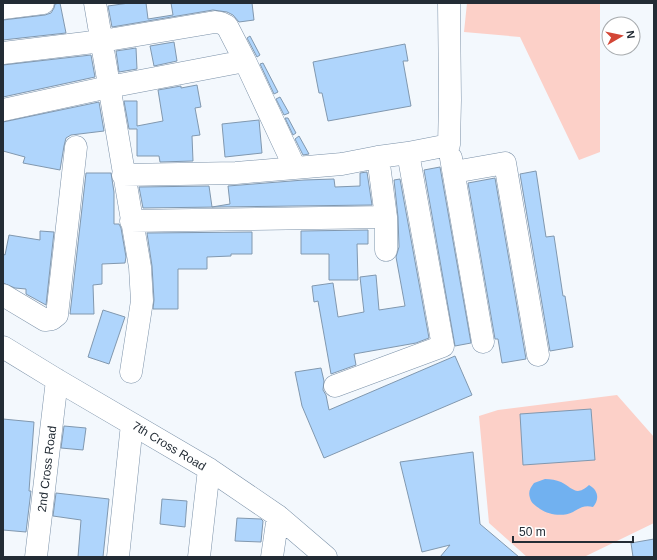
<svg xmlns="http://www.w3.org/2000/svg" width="657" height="560" viewBox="0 0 657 560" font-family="Arial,sans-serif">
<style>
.green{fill:#fcd0c8}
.water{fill:#71b1f0}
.building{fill:#afd5fc;stroke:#8198af}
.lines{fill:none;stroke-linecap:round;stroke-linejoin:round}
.minor-casing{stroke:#7b91a8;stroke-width:23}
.minor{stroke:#fff;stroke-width:22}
.labels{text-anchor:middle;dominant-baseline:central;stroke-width:4;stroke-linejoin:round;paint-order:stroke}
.street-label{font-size:12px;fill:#232c35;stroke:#fff}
</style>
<rect width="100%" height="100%" fill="#f3f8fd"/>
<path class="green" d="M467,3H600V152L579,160L520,37L464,32Z
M617,395L654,437V523L584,557H527L489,523L479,416L498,410Z"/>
<path class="water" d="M545,479C551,479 556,480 561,482C573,488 576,497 589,485C598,490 600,499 593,507C584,505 580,508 573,512C563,517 549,515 540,509C536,506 531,503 530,498C528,492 530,488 534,483Z"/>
<path class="building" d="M60,3L66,33L3,40V20L45,15L51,13L54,8L55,4Z
M129,3H146L148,19L173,15L171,3H252L254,20L239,22L233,15L227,12L213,10L112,27L108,6Z
M250,36L260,55L257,57L247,38Z
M174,42L177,61L154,66L150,46Z
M405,44L408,61H403L411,106L328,121L322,93H319L313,62Z
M136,48L137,69L119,72L116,51Z
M91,55L95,77L3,97V65Z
M263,63L278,92L274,94L260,64Z
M197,85L201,107L195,108L200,135L192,136L193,161L160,162L159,156H137V129H129L124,101H137V126L163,121L158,90L181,86V88Z
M280,97L289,113L284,115L276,99Z
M99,102L104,131L71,135L66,138L64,146L60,170L23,163L25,157L3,151V122Z
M285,118H288L296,133L293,135Z
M259,120L262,153L225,157L222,124Z
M299,136L309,154L303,155L295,139Z
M440,167L471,343L455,346L424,170Z
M536,171L546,237L554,236L563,296H565L573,347L550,351L520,174Z
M367,172L372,205L143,208L139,187L209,186L212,207L230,204L228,186L304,180L334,179L335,187L360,186V173Z
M86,173H111L114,192V224H119L121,228L126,257L125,263L102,264V284L93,285L94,314H70Z
M495,178L526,359L502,363L498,339H495L468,183Z
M400,179L429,338L416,343L354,354L356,365L331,374L318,301L314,302L312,286L333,283L338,317L364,312L360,277L376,275L379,310L405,306L396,257L399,247L398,217L394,180Z
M368,230V244H357L358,280H329V254H301V231Z
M40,231L54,232L46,305L26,294V289L15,288L3,283V254L5,255L9,235L40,240Z
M252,232V254H231V256L207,257V269H178V309H153L154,300L152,266L147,233Z
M103,310L125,317L109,364L88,357Z
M455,356L472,395L324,458L302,406L295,372L321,368L324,381L323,390L326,395L329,410Z
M591,409L595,460L523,465L520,414Z
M3,419L34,422L29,491H31L26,532L3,530Z
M64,426L86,428L83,450L61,448Z
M473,452L480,524L519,557H440L450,545L422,552L400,462Z
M56,493L109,499L103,557H78L81,520L53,516Z
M162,499L187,501L185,527L160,524Z
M237,518L261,519L263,521L261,542L235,541Z
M654,539V557H633L631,543Z"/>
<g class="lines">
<defs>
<path id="minor" d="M95,3L140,267L142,301L131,372
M3,8L43,3
M3,53L102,41L215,22L221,23L227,26L245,61L295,168
M3,110L109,87L245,61
M378,157L386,217V250
M451,158L483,342
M454,172L505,163L538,355
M123,175L236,173L342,164L378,157L408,153L449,145L450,100L449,3
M131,221L386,217
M3,295L45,320L52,319L57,315L76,147
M3,347L57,380L209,469L278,516L326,557
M335,386L443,346L408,153
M36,557L57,380
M118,557L132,424
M199,557L209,469
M272,557L278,516"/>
</defs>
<use href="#minor" class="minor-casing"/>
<use href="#minor" class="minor"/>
</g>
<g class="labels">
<g class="street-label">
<text transform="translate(169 446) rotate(31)">7th Cross Road</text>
<text transform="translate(47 469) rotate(-83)">2nd Cross Road</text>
</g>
</g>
<rect width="657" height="560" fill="none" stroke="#232c35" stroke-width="8"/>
<g transform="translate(621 36) rotate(81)"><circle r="19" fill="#ffffff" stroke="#a7abae"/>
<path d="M0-3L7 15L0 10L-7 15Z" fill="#d34636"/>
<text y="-6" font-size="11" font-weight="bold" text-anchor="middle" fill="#232c35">N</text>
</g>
<path d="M513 536v6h120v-6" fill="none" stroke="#232c35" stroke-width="2"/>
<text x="519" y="536" font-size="12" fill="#232c35" stroke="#ffffff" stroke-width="3" paint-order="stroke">50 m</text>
</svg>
